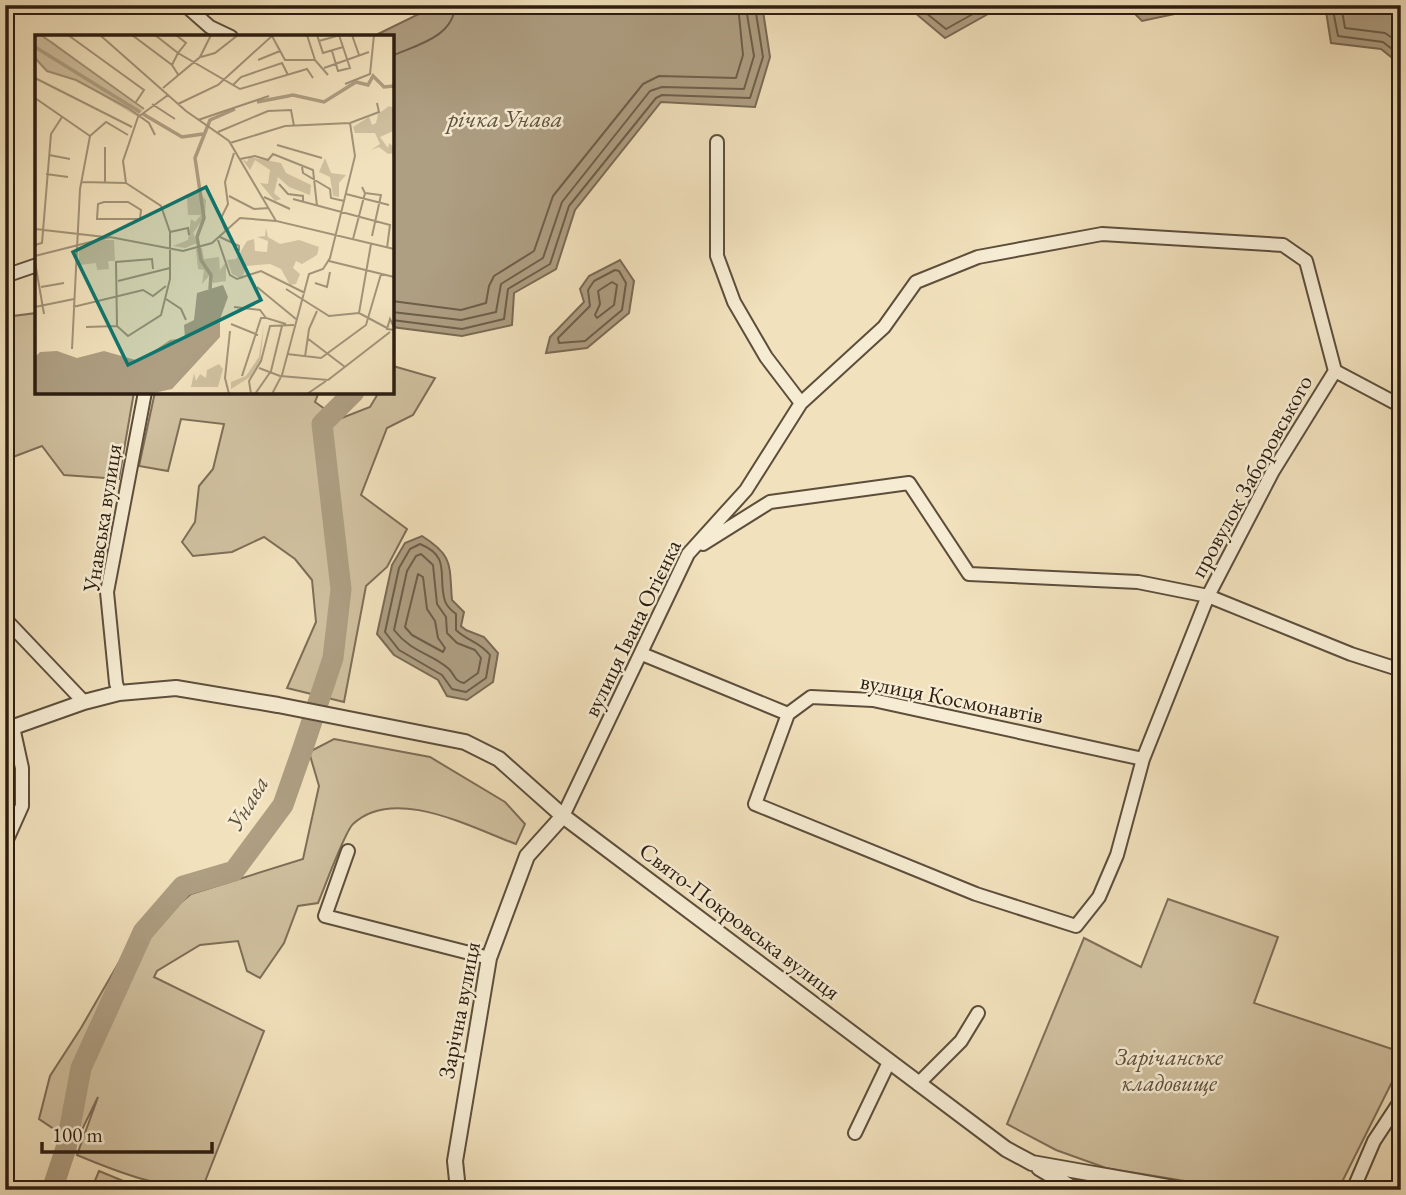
<svg xmlns="http://www.w3.org/2000/svg" width="1406" height="1195" viewBox="0 0 1406 1195" font-family="'EB Garamond',serif">
<style>
.green{fill:#d0c09f;stroke:#7e6e58;stroke-width:2}
.water{fill:#ae9e82;stroke:#7a6a55;stroke-width:2}
.lines{fill:none;stroke-linecap:round;stroke-linejoin:round}
.shore{stroke:#6d5e4a;stroke-width:2}
.river{stroke:#ae9e82;stroke-width:21}
.minor-casing{stroke:#5d4e3c;stroke-width:16}
.tertiary-casing{stroke:#5d4e3c;stroke-width:18}
.minor{stroke:#f6ecd3;stroke-width:12}
.tertiary{stroke:#f6ecd3;stroke-width:14}
.labels{text-anchor:middle;dominant-baseline:central;stroke-width:5;stroke-linejoin:round;paint-order:stroke}
.street-label{font-size:23px;fill:#2c1d11;stroke:#f6ecd3}
.park-label{font-size:23px;font-style:italic;fill:#5d4e3c;stroke:#f6ecd3}
.water-label{font-size:24px;font-style:italic;fill:#60513e;stroke:#f6ecd3}
.inset-river{fill:none;stroke:#ae9e82;stroke-width:3.5}
.inset-road{fill:none;stroke:#a29378;stroke-width:2}
.view{fill:#0f766e;fill-opacity:0.15;stroke:#0f766e;stroke-width:3.5}
.inset-edge{fill:none;stroke:#2c1d11;stroke-width:3.5}
</style>
<rect width="100%" height="100%" fill="#f1e1bc"/>
<filter id="stains"><feTurbulence type="fractalNoise" baseFrequency=".00286" numOctaves="4"/><feColorMatrix values="0 0 0 0 .2 0 0 0 0 .09 0 0 0 0 .02 0 0 0 .5 -.17"/></filter>
<radialGradient id="worn" r=".72"><stop offset=".6" stop-color="#630" stop-opacity="0"/><stop offset="1" stop-color="#630" stop-opacity=".3"/></radialGradient>
<path class="green" d="M37,313V392H134L119,479L64,475L42,446L5,460V317Z
M393,366L435,378L413,415L387,428L361,495L407,529L387,567L366,586L344,702L287,688L316,622L312,580L295,559L264,537L232,552L193,556L182,542L195,522L199,486L213,469L224,424L181,419L168,471L139,466L155,392H319L315,402L339,419L370,407L379,392H392Z
M334,739L430,757L505,802L525,824L516,844C472,828 394,785 353,824C345,831 324,889 318,903L298,906L284,943L260,978L247,971L238,941L200,945L157,971L154,977L264,1031L204,1184C173,1195 108,1168 77,1155L98,1097L77,1140L57,1131L39,1119L50,1076L81,1028L129,945L191,894L303,859L319,786L309,752Z
M1168,899L1278,937L1254,1003L1401,1052V1064L1338,1190H1239L1106,1168L1056,1150L1007,1124L1084,938L1141,967Z
M99,1171L145,1190H91Z"/>
<path class="water" d="M429,5H779L763,11L770,57L755,107L661,102L575,210L556,269L514,293L512,325L462,336L392,327V37H372L427,10Z
M898,5H1004L945,38L914,12Z
M1126,5H1217L1142,21Z
M1325,5H1401V65L1381,49L1331,43Z
M620,260L634,281L629,313L587,348L546,353L550,337L584,302L580,289L589,276Z
M422,536C454,556 449,565 452,600L464,612L461,626L466,630L484,637L498,653L493,682L467,700L447,696L438,680L394,655L377,634L392,565L405,543Z"/>
<g class="lines">
<path class="shore" d="M916,5L946,29L989,5
M1332,5L1338,36L1383,42L1401,56
M1341,5L1345,28L1385,33L1401,44
M392,56C416,45 454,37 455,5
M615,270L619,271L626,283L622,310L585,341L559,343L558,338L590,306L588,290L594,281Z
M612,282L617,285L614,305L597,318L595,315L600,304L598,291Z
M392,301L461,310L486,303L489,286L494,276L534,251L553,196L643,84L659,76L736,78L743,55L738,5
M392,312L461,320L496,312L501,284L543,258L562,202L650,91L662,87L744,89L754,56L747,14L749,5
M392,320L462,329L504,319L508,289L550,264L569,206L656,98L662,95L750,98L763,57L756,13L759,5
M420,544C452,557 437,576 445,601C447,607 452,611 456,614V630C467,641 479,641 490,655L486,678L466,692L452,689L442,675L399,650L385,632L399,568L410,549Z
M421,554L433,565L437,604L446,617L447,633L457,643L475,650L481,658L478,673L464,683C454,681 455,675 449,669C431,653 412,653 394,630L407,571L416,556Z
M418,574L423,577L427,609L435,621L438,638L445,648L443,652L412,635L405,627Z"/>
<path class="river" d="M52,1190L66,1148L81,1068L143,932L183,886L234,871L283,805L303,748L333,658L341,589L322,424L354,392"/>
<defs>
<path id="minor" d="M185,5L210,27L231,37
M717,142V256L734,302L766,357L801,403
M5,276L37,265
M703,544L770,502L909,483L969,574L1138,582L1208,596L1351,654L1401,670
M5,619L84,702
M642,654L788,714L811,697L873,700L1143,759
M119,693L116,683L107,592L145,392
M788,714L755,804L976,894L1076,926L1099,897L1117,855L1143,759L1208,596L1273,471L1335,371
M563,816L688,554L746,490L801,403L884,327L916,282L978,257L1102,234L1283,245L1306,261L1335,371L1401,406
M5,844L22,806V768L13,727
M348,851L325,916L489,958
M918,1084L961,1041L978,1013
M855,1133L889,1062
M700,1190H715
M1353,1190L1374,1141L1401,1100"/>
<path id="tertiary" d="M5,730L84,702L119,693L176,688L278,705L465,742L499,759L563,816L1006,1149L1032,1163L1185,1190
M1039,1168L1076,1190
M458,1190L455,1161L489,958L527,856L563,816"/>
</defs>
<use href="#minor" class="minor-casing"/>
<use href="#tertiary" class="tertiary-casing"/>
<use href="#minor" class="minor"/>
<use href="#tertiary" class="tertiary"/>
</g>
<g class="labels">
<g class="street-label">
<text transform="translate(1251 476) rotate(-61)">провулок Заборовського</text>
<text transform="translate(102 518) rotate(-81)">Унавська вулиця</text>
<text transform="translate(632 628) rotate(-64)">вулиця Івана Огієнка</text>
<text transform="translate(952 698) rotate(11)">вулиця Космонавтів</text>
<text transform="translate(740 921) rotate(37)">Свято-Покровська вулиця</text>
<text transform="translate(459 1010) rotate(-79)">Зарічна вулиця</text>
</g>
<g class="park-label">
<text x="1169" y="1057">Зарічанське<tspan x="1169" dy="26">кладовище</tspan></text>
</g>
<g class="water-label">
<text x="505" y="118">річка Унава</text>
<text transform="translate(247 803) rotate(-59)">Унава</text>
</g>
</g>
<g transform="translate(35 35)">
<rect width="359" height="359" fill="#f1e1bc"/>
<path d="M0,0L17,6L108,75L103,82L41,45L12,36L0,23ZM354,71L359,73L358,96L345,102L353,113L354,108L359,112V118L353,119L344,112L336,115L345,109L340,98H320L318,92L334,82L337,90L341,88L343,79ZM214,122L246,128L251,138L276,150L275,160L254,152L243,142L239,158L246,164L240,166L225,148L233,149L235,135L220,125L215,135L207,124L212,127ZM290,123L296,138L311,140L304,148V162L298,161L295,142L284,137ZM162,156L171,165L170,181L158,198L162,208L150,213L138,211L153,205L156,184L160,187L166,180H153L152,162ZM231,193L233,202L245,209L264,205L284,212L282,220L267,229L261,226L258,233L265,239L261,249L255,250L246,234L235,229L211,231L207,244L197,239L192,225L201,224L212,206L219,204L220,216L232,217L233,206L222,202L230,201ZM67,205H79L80,226H73L74,234L62,235L61,228L44,230V212ZM167,213L169,224L184,222L185,235L191,227V246L178,248L174,241L167,249L169,235L163,234L161,214ZM229,288L225,328L215,342L196,354V347L211,341L224,322ZM184,329L188,334L183,352H156L159,338L161,346L165,339L171,343L172,335Z" fill="#d0c09f"/>
<path d="M188,250L193,262L185,284V302L137,354L114,359H0V322L5,317L22,316L42,323L69,316L104,326L135,305L150,303L149,290L159,285L162,258Z" fill="#ae9e82"/>
<path class="inset-river" d="M0,12L105,77M222,67L258,60L289,67L321,47L333,50L338,41L349,52L359,51M108,79L147,102L168,99M175,254L176,240L166,225L162,202L169,183L160,123L175,85L200,74"/>
<path class="inset-road" d="M6,0L109,74M33,0L109,55L101,67M65,0L151,76L194,106L241,186L359,214M97,0L137,30L144,41M120,0L143,18L137,30M141,0L151,8L143,18L205,54L272,34L278,43M272,0L280,25M282,0L288,18L308,12M317,0L324,20M237,1L250,25H280L293,40M284,6L305,0M297,16L303,36L315,33L304,0M166,22L180,18L203,0M0,23L12,36L41,45L93,73L114,88L120,100M223,25L245,16M289,33L334,17M0,43L97,92M310,49L335,39L339,0M198,50L206,42L247,28L253,40M128,53L165,22L176,0M0,63L55,101L71,87L93,100M117,69L140,84M143,69L183,50L238,0M163,85L234,61M183,97L233,76L256,75L259,91M195,108L250,91L315,88L344,77L342,68M242,110L287,123M70,112V148M14,120L35,124M205,124L220,121L233,125L238,119L278,135L282,171M267,132L268,138L295,154L296,163L309,166M11,139L33,142M47,147L91,148M244,149L253,159L268,161V166M330,158L346,160L337,201M311,159L354,170M194,161L219,174L234,173M229,162L255,174M258,164L355,190L352,213M69,167H93L106,175L105,184H62L63,169ZM0,194L70,202M135,197L153,193L154,200M191,197L186,183L193,169L190,147L199,118M185,202L204,211V216M318,204L330,158L327,152M183,205L195,240L202,244L226,236L270,258M0,210L7,208L16,99L27,82M0,221L75,202L148,216L177,208L205,183L241,186M294,226L359,242M0,227L9,279M83,246L135,233M280,248L292,252L295,237M6,252L29,248M222,252L261,284M251,254L294,281L324,278M131,264L146,274L151,285M0,272L39,264M38,272L108,255L118,261L131,251M199,272L225,275L231,283L251,289M324,278L336,209M324,278L352,293M196,289L223,300M82,291L81,227L117,224L118,234M51,292L82,291L93,301L126,280L135,244V197L126,171L91,148L88,126L103,82L133,60M359,292L355,284L352,294L359,295M272,303L310,332M37,314L45,154L55,101M252,319L286,323L331,290L346,239M270,322L274,294L282,276M224,333L245,341L293,345L355,297M207,341L226,283H231M194,359L190,343L195,296M216,359L214,346L226,326L235,291L259,290M220,359L236,336L247,291M237,359L247,340L274,239L288,234L295,223L320,121L315,88M272,359L291,346"/>
<path class="view" d="M171,152L226,265L93,330L38,217Z"/>
<rect width="359" height="359" class="inset-edge"/>
</g>
<rect width="1406" height="1195" fill="none" stroke="#f1e1bc" stroke-width="28"/>
<rect x="7" y="7" width="1392" height="1181" fill="none" stroke="#2c1d11" stroke-width="3.5"/>
<rect x="14" y="14" width="1378" height="1167" fill="none" stroke="#2c1d11" stroke-width="2"/>
<path d="M42 1142v10h170v-10" fill="none" stroke="#2c1d11" stroke-width="3.5"/>
<text x="52" y="1142" font-size="21" fill="#2c1d11" stroke="#f6ecd3" stroke-width="5" paint-order="stroke">100 m</text>
<rect width="100%" height="100%" filter="url(#stains)"/>
<rect width="100%" height="100%" fill="url(#worn)"/>
</svg>
